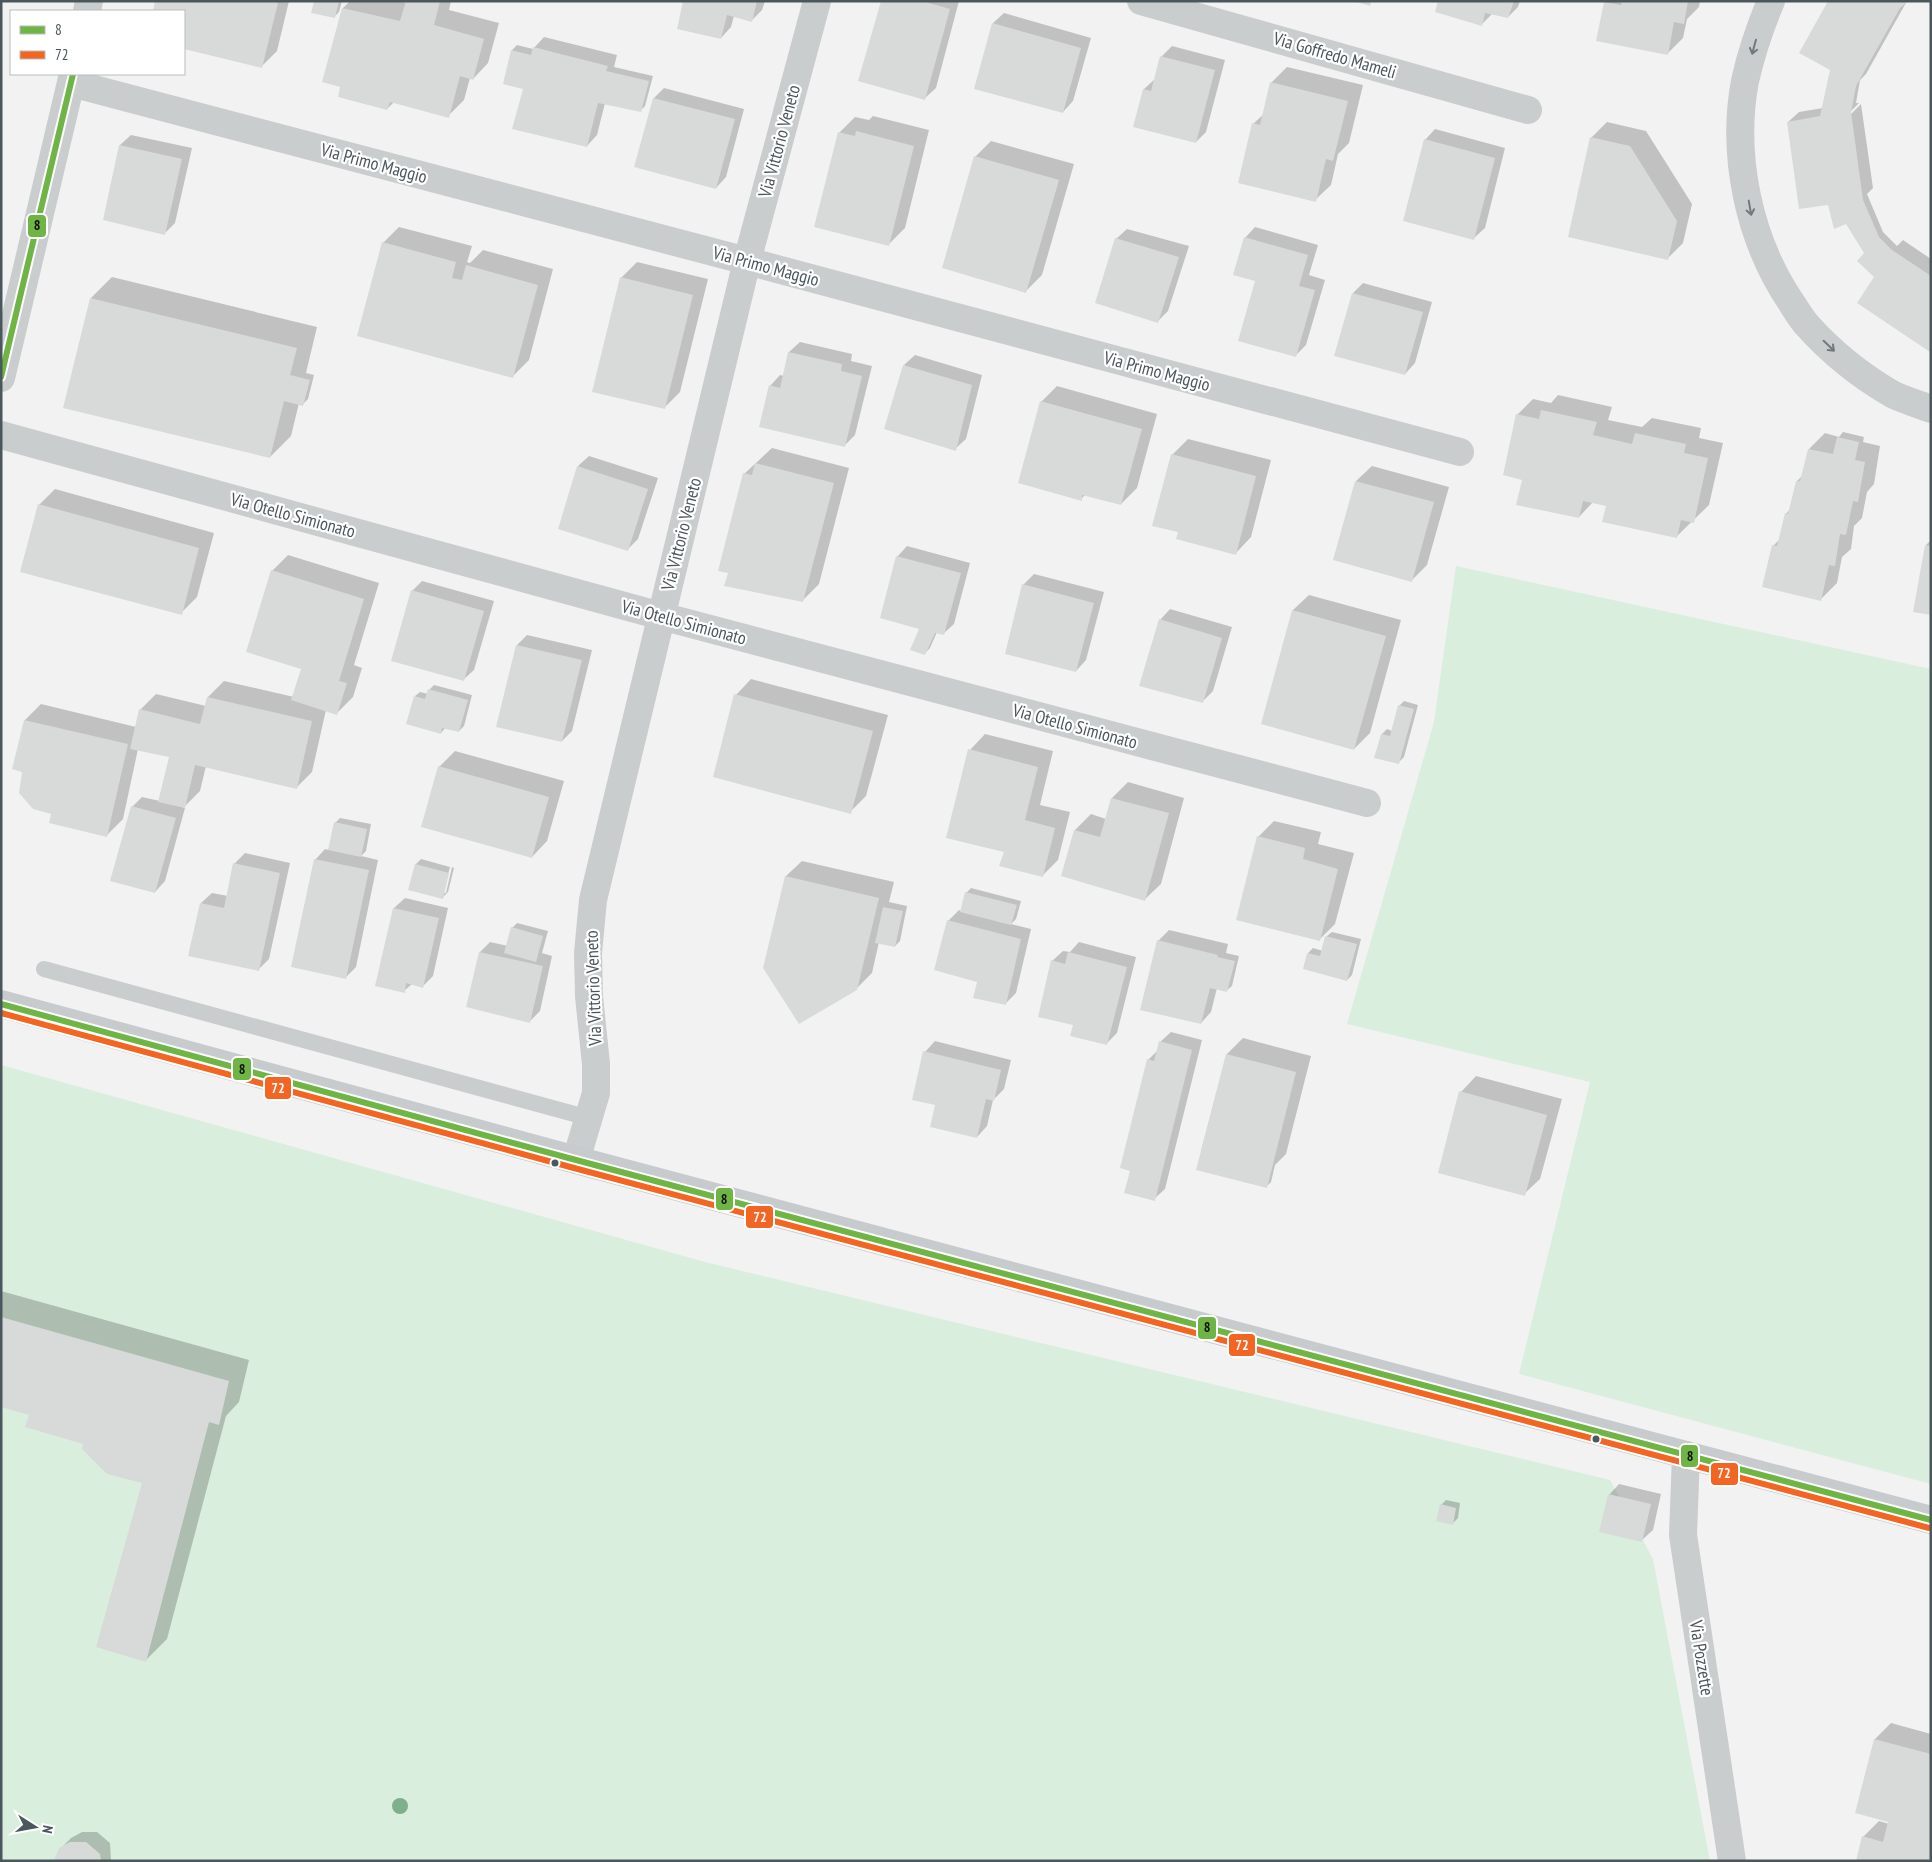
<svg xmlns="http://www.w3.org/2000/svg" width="1932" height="1862" viewBox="0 0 1932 1862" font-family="'PT Sans Narrow',sans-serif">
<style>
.green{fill:#d9eedd}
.shadow{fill:#0003}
.building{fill:#d8dada}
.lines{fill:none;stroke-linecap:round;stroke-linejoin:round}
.service{stroke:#cacdcd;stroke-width:16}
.minor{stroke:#cacdcd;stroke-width:28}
.tertiary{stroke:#cacdcd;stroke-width:28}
.primary{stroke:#c8cbcd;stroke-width:28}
.bus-1-casing{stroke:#fff;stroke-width:10}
.bus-2-casing{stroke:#fff;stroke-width:10}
.bus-1{stroke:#6eb546;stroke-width:6}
.bus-2{stroke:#f26522;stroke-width:6}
.tree{fill:#7faf8d}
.oneway{stroke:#707a7e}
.bus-dot{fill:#4a575c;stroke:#fff;stroke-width:2}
.labels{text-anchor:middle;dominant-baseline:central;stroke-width:4.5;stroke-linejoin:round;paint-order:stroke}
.street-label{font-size:18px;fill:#4a575c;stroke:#fff}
.line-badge{stroke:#fff;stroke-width:2}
.badge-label{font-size:14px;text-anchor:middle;font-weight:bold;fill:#fff}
.pale-badge-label{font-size:14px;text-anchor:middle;font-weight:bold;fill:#111}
</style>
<rect width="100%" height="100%" fill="#f2f2f2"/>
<path class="green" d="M1456,566L1931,669V1484L1519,1374L1590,1082L1347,1024L1434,722Z
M1,1065L705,1262L1610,1480L1653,1559L1710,1861H1Z"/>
<path class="shadow" d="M157,1H289L277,51L261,67L184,48V11H154Z
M316,1H342L339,12L334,17Z
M350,1H399L407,3V1H451L449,10L499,23L488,63L473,79L470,78L464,100L448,116L394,102L387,109L342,86L324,82L343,8Z
M685,1H765L762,10L752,20L734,16L731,27L721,38Z
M882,1H959L936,88L925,98Z
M1439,1H1520L1518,7L1508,17L1492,14L1481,25Z
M1606,1H1700L1699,7L1687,19L1683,38L1667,54L1605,3Z
M1907,1L1866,74L1860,80L1856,103H1859L1846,116L1847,118L1861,104L1873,188L1867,194L1883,232L1897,246L1903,240L1931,259L1929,350L1876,276L1866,253L1846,223L1829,206L1788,122L1799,112L1823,108L1831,70Z
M1004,13L1091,38L1073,101L1063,112L993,23Z
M544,37L617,55L614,67L653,76L645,106L640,111L605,103L597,135L587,146L524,88L504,83L512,50L517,45L533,49Z
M1172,46L1225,60L1206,132L1196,142L1134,126L1144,89L1155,79L1162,56Z
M1287,67L1363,85L1349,143L1338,154L1331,185L1315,200L1253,124L1264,114L1271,83Z
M664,88L744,109L726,177L716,188L636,166L654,98Z
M873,116L929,130L905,228L889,244L839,133L855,117L869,120Z
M1607,122L1646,131L1692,204L1683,243L1667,259L1591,138Z
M1435,129L1505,148L1485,228L1474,238L1425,140Z
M131,135L192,148L175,223L165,233L104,219L120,145Z
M991,141L1074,164L1042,275L1026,291L975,157Z
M399,227L472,246L467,262L470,263L483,250L553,269L529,360L513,376L383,243Z
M1255,227L1318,245L1309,275L1325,280L1306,345L1296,355L1256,281L1245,238Z
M1127,229L1189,246L1168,311L1157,322L1116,239Z
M637,262L708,279L680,392L664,408L621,278Z
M112,277L317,327L306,373L314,375L308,399L303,404L299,403L291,436L270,457L91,298Z
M1363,283L1432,302L1415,363L1405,374L1353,293Z
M800,342L852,354L851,361L872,366L855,435L844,446L770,386L780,375L784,376L789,352Z
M915,355L982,375L966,439L955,449L904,365Z
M1057,386L1157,414L1137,488L1121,504L1086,494L1081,499L1041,402Z
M1558,395L1612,407L1608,420L1642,427L1652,418L1701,428L1699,438L1723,443L1709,505L1676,537L1607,505L1593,502L1579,517L1523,480L1517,415L1533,399L1551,403Z
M1843,432L1864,437L1863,442L1880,446L1874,484L1867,492L1862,518L1854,526L1851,549L1842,557L1837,583L1821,599L1773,546L1780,539L1786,514L1791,508L1797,481L1802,476L1809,449L1825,433L1839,437Z
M1188,439L1271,460L1251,537L1236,553L1180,531L1172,455Z
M772,448L849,468L819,584L803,600L729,572L744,474Z
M589,456L658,478L638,539L628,549L578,466Z
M1372,466L1449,487L1427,565L1411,581L1356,481Z
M55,489L214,533L197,597L181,613L39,505Z
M1931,540V614L1926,545Z
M907,546L970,563L954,624L943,634L937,632L930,648L925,653L921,628L897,557Z
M288,555L379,583L354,665L362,668L353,697L337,713L326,710L312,772L297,787L206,766L200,791L183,808H185L165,881L155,892L132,807L142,797L160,801L170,756L138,749L123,819L107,835L52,813L23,771L25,720L41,704L136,727L140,710L156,694L206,706L208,697L224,681L294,697L302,668L272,571Z
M1034,574L1104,592L1086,660L1076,671L1023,585Z
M422,581L494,601L474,670L463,680L412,591Z
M1309,595L1401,620L1370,733L1354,749L1293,610Z
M1170,609L1232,627L1213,691L1202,702L1160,620Z
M527,635L592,650L572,731L562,741L517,645Z
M751,679L888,715L866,796L850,812L736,695Z
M434,685L472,695L464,726L459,731L446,727L441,733L415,696L420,692L428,694L429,690Z
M1404,701L1418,705L1404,757L1399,762L1376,757L1382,734L1387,729L1392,731L1399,706Z
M985,734L1053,751L1040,805L1070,812L1058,860L1043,875L1005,851L970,750Z
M455,751L564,781L547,841L532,857L439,767Z
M1128,782L1184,798L1161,884L1145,899L1063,875L1075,830L1091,814L1106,819L1112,798Z
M340,818L371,824L366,851L361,856L378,860L356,967L346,977L315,860L325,849L329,850L335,823Z
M1274,821L1321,832L1318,844L1354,853L1335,924L1319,940L1258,837Z
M245,853L290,863L269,959L259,969L201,903L212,893L228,896L234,864Z
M421,859L450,867L443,893H446L452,867L454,868L448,892L443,897L410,889L416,864Z
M802,861L894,882L889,902L907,906L900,941L895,946L879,942L872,973L856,989L786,876Z
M971,888L1021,901L1016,919L1011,924L1031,929L1016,993L1005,1004L979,981L948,921L959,910L961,911L966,893Z
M405,898L448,908L433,976L423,986L412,984L404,991L376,985L394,908Z
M517,923L548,931L542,953L552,956L540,1011L530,1021L468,1006L480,952L490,942L508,946L512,928Z
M1169,930L1228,944L1226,953L1239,956L1232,986L1227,990L1217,988L1211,1012L1201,1023L1158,941Z
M1332,932L1361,939L1352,975L1347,980L1308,953L1313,948L1323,951L1327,936Z
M1079,942L1136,957L1117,1033L1107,1043L1074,1024L1052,961L1063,951L1070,952Z
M1171,1032L1202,1040L1165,1189L1154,1199L1131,1170L1148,1060L1158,1050L1160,1042Z
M1243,1038L1311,1056L1286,1154L1275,1165L1271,1182L1266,1187L1201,1151L1227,1054Z
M935,1041L1011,1060L1004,1089L993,1100L987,1126L977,1137L936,1104L925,1052Z
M1476,1076L1562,1099L1540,1179L1524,1194L1461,1092Z
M1,1291L249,1360L239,1402L226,1416L167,1639L146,1660L144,1482L85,1443L30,1414L1,1406Z
M1619,1484L1661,1494L1653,1530L1642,1540L1609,1495Z
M1446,1500L1460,1503L1458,1518L1453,1523L1441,1505Z
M1891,1723L1931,1734V1861L1863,1837L1879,1821L1889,1824L1890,1821L1856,1812L1875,1739Z
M82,1832H97L110,1843L111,1861H55L60,1849L71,1838Z"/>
<path class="building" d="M155,1H272L278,3L262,68L184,49V11H153Z
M314,1H339L335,18L311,13Z
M406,1H440L434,25L484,39L473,80L460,76L449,118L390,102L387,110L338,97L340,87L322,82L342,8L400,21Z
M683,1H757L752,22L727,15L721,39L677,29Z
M881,1H922L950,9L925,100L858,81Z
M1354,1H1371L1370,6Z
M1438,1H1514L1508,18L1485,13L1482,26L1435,12Z
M1622,1H1688L1684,24L1674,22L1668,55L1596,41L1604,2L1621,5Z
M1828,1H1908L1900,8L1856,86L1851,112L1863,200L1879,237L1892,250L1931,276L1930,352L1857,303L1874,277L1857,261L1864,253L1846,224L1834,229L1828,205L1799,209L1787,122L1820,116L1830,70L1799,53Z
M992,23L1081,48L1063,113L974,89Z
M533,47L608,66L606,71L649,81L641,112L598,103L587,147L512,129L523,89L503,84L511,50L531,55Z
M1160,56L1215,70L1196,143L1133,127L1143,89L1151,91Z
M1270,82L1348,101L1333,161L1326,159L1316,202L1238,183L1252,123L1260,125Z
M653,98L735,119L716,189L634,167Z
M856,131L914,146L889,246L814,227L838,132L855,136Z
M1590,137L1630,146L1677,221L1668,260L1568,237Z
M1424,139L1495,158L1474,240L1403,221Z
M119,145L182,159L165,235L103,220Z
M974,156L1059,180L1026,293L942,268Z
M1244,237L1308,255L1299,286L1315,290L1296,357L1238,341L1255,281L1233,275Z
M1115,238L1179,257L1158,323L1095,303Z
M382,242L456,262L452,278L462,280L466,265L538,285L513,378L357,336Z
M620,277L693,295L665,409L592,392Z
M1352,293L1423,312L1405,375L1334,356Z
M90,298L297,348L290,375L310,380L303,406L284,401L270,458L63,408Z
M788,352L842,364L841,371L862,376L845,447L759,427L769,385L780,388Z
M903,365L972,385L956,451L884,429Z
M1040,401L1142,429L1121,505L1082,495V501L1018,483Z
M1541,410L1597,422L1593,435L1632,444L1635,433L1686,444L1684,453L1708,458L1694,523L1681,520L1677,538L1602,522L1606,506L1583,501L1579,518L1516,505L1522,480L1503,475L1516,414L1539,419Z
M1837,437L1859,442L1855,460L1865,462L1858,502L1853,501L1846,535L1840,534L1835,566L1829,565L1821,601L1762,587L1772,545L1777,546L1785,513L1788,514L1796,481H1800L1808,449L1833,454Z
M1171,454L1256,476L1236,555L1176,539L1178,532L1152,526Z
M755,463L834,483L803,602L724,586L728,573L718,571L743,473L752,475Z
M577,466L648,489L628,551L558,529Z
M1355,481L1434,502L1412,582L1333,560Z
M38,504L199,548L182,615L20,572Z
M1925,545L1931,546V615L1913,612Z
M896,556L961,573L944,635L935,633L925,655L910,650L919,629L880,618Z
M271,570L364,599L339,681L347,683L337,715L291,700L301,669L246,652Z
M1022,584L1094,603L1076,672L1005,654Z
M411,590L484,611L464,681L391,661Z
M1292,610L1386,636L1354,750L1261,724Z
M1159,619L1222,638L1203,703L1139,686Z
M516,645L582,660L562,742L496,727Z
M428,689L468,700L459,732L442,728L441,734L406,724L414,696L425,699Z
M734,694L873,731L851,814L713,777Z
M207,697L312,721L297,789L195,765L185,808L158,802L169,757L130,749L139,709L200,724Z
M1398,705L1414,709L1399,764L1374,758L1381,734L1390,736Z
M24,720L128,744L107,837L49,823L51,814L33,809L19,793L22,772L12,769Z
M968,749L1038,767L1025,820L1055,828L1043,877L999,866L1004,852L946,838Z
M438,766L549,797L532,858L421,827Z
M1111,798L1169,813L1145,901L1061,876L1074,830L1100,837Z
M131,806L176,818L155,893L110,881Z
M334,822L367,829L361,857L328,850Z
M1257,836L1305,848L1303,859L1338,869L1320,941L1236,920Z
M314,859L369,870L346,979L291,967Z
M233,863L280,873L259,971L188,956L200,903L224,908Z
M415,864L449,873L443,899L408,890Z
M785,876L879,898L857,990L799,1024L763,968Z
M965,892L1017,905L1011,925L960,912Z
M883,907L903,911L895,947L875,943Z
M393,908L439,918L423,988L406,983L405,993L375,986Z
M947,920L1021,939L1006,1005L973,998L977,982L934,970Z
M511,927L543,936L536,962L504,953Z
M1325,936L1357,944L1347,981L1303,969L1307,953L1320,956Z
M1157,940L1218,955L1217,957L1235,961L1227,992L1210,988L1201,1024L1140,1010Z
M479,952L543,966L530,1023L466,1007Z
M1068,952L1127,967L1107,1045L1070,1036L1073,1025L1038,1017L1051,960L1065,964Z
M1159,1041L1192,1050L1155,1201L1124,1193L1130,1171L1120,1168L1147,1059L1154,1061Z
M923,1051L1001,1070L994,1101L986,1099L977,1138L930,1127L935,1105L912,1100Z
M1226,1054L1296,1072L1267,1188L1196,1170Z
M1459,1091L1547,1115L1525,1196L1438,1173Z
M1,1317L229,1381L219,1425L209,1422L146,1662L96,1647L142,1483L107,1474L82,1449L83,1444L25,1427L29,1415L1,1407Z
M1608,1494L1651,1504L1642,1542L1599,1532Z
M1440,1504L1456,1508L1453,1525L1436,1521Z
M1874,1739L1931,1754V1861H1856L1862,1836L1883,1842L1888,1822L1855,1813Z
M70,1842H86L100,1854L101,1861H54L59,1848Z"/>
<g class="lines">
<path class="service" d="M44,969L589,1118"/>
<path class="minor" d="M1141,1L1528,110
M1771,1C1760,27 1751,54 1745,81C1731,156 1749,240 1791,302C1796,310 1801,318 1806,324C1830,351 1861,376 1892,394C1904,400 1918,404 1931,409
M71,83L747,261L1460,452
M1,435L661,616L1367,803
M576,1160L596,1093V1064L589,996L588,953L593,900L747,261L817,1
M1686,1455L1683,1535L1732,1861"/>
<path class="tertiary" d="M87,11L89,1
M1,378L73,74"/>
<path class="primary" d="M1,1004L576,1160L1931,1520"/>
<defs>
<path id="bus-1" d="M1,377L73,74
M1,1004L576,1160L1931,1520"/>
<path id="bus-2" d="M1,1013L574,1168L1929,1528"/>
</defs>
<use href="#bus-1" class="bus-1-casing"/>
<use href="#bus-2" class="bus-2-casing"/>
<use href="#bus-1" class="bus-1"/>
<use href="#bus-2" class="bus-2"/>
</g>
<circle class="tree" cx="400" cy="1806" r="8"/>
<defs><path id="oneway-shaft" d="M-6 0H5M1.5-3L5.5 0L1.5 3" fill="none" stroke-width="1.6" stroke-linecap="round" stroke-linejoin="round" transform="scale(1.25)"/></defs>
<g class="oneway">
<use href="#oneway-shaft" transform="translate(1754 47) rotate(105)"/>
<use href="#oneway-shaft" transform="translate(1750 208) rotate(80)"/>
<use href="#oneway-shaft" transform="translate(1829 346) rotate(44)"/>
</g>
<g class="bus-dot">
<circle cx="555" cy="1163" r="4.5"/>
<circle cx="1596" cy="1439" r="4.5"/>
</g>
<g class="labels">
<g class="street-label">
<text transform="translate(1335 55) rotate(16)">Via Goffredo Mameli</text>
<text transform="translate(779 141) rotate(-75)">Via Vittorio Veneto</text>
<text transform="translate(374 163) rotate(15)">Via Primo Maggio</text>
<text transform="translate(766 266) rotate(15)">Via Primo Maggio</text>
<text transform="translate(1157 371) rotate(15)">Via Primo Maggio</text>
<text transform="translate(293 515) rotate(15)">Via Otello Simionato</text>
<text transform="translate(681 534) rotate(-76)">Via Vittorio Veneto</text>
<text transform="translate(684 622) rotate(15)">Via Otello Simionato</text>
<text transform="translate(1075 726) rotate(15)">Via Otello Simionato</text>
<text transform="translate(593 988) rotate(-92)">Via Vittorio Veneto</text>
<text transform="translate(1702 1658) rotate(81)">Via Pozzette</text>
</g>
</g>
<g class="line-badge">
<rect x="27" y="214" width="20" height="24" rx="5" fill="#6eb546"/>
<rect x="232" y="1057" width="20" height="24" rx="5" fill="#6eb546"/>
<rect x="264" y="1076" width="28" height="24" rx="5" fill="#f26522"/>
<rect x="715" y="1187" width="19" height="24" rx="5" fill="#6eb546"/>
<rect x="745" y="1205" width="29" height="24" rx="5" fill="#f26522"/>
<rect x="1197" y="1316" width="20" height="24" rx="5" fill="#6eb546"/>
<rect x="1228" y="1333" width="28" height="24" rx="5" fill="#f26522"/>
<rect x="1680" y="1444" width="19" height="24" rx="5" fill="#6eb546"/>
<rect x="1710" y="1462" width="29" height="24" rx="5" fill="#f26522"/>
</g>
<g class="badge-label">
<text x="278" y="1093">72</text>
<text x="760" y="1222">72</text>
<text x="1242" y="1350">72</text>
<text x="1724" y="1478">72</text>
</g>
<g class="pale-badge-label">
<text x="37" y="230">8</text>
<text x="242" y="1074">8</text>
<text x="724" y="1204">8</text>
<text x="1207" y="1332">8</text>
<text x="1690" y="1461">8</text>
</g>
<rect width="1932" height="1862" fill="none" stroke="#4a575c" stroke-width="5"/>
<rect x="10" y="10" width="175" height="65" fill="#ffffff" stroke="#b7bcbe"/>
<rect x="20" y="26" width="25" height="8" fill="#6eb546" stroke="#b7bcbe"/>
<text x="55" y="35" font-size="15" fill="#4a575c">8</text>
<rect x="20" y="51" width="25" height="8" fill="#f26522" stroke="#b7bcbe"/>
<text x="55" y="60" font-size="15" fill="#4a575c">72</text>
<g transform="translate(35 1827) rotate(101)" stroke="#ffffff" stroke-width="4" paint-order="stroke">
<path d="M0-4L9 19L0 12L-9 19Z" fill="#4a575c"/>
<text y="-8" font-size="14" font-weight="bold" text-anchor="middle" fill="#4a575c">N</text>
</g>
</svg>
